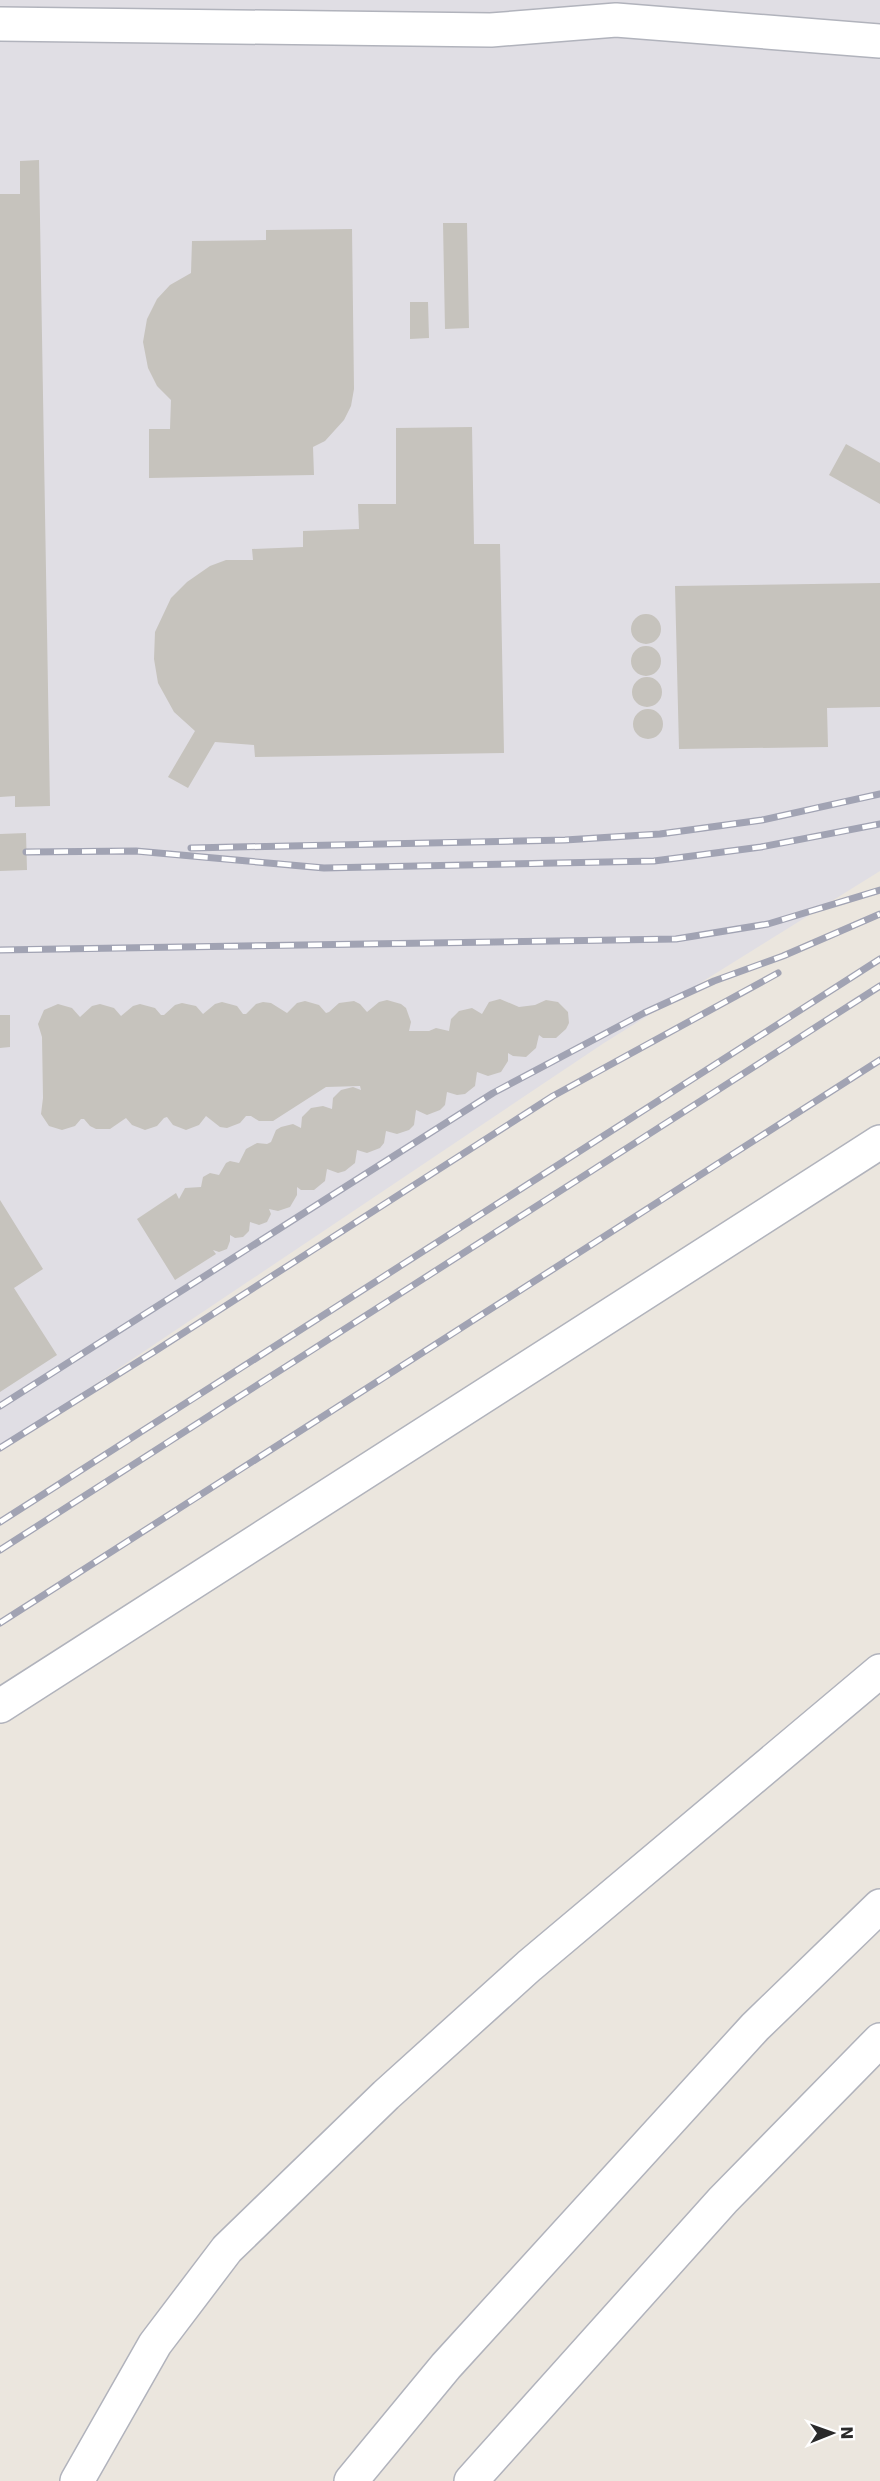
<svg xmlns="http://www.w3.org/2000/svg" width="880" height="2481" viewBox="0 0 880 2481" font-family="'DejaVu Sans',sans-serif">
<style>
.industrial{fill:#e0dee4}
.building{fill:#c6c3bd}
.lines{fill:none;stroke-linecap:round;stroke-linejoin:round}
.minor-casing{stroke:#b1b3bc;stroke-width:36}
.minor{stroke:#fff;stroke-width:33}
.rail-casing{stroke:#a1a3b3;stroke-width:7}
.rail{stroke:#fff;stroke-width:4.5;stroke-dasharray:14;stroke-linecap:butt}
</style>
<rect width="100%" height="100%" fill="#ebe6de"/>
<path class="industrial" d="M0,0H880V871L604,1043L0,1448Z"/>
<path class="building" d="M39,160L50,806L15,807V796L0,797V194H20V161Z
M443,223H467L469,328L445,329Z
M352,229L354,389L351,406L344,420L325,441L313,447L314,475L149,478V429H170L171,400L157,386L148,368L143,342L147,319L157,299L170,285L191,273L192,241L266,240V230Z
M410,302H428L429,338L410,339Z
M472,427L474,544H500L504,753L255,757L254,745L215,742L188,788L168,777L195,731L174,712L158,683L154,659L155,632L171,598L187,582L210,566L226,560H253L252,549L303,547V531L359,529L358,504H396V428Z
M846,444L880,463V504L829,475Z
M880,583V707L827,708L828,747L679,749L675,586Z
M631 629a15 15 0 1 1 30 0a15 15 0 1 1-30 0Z
M631 661a15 15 0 1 1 30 0a15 15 0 1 1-30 0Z
M632 692a15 15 0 1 1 30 0a15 15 0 1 1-30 0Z
M633 724a15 15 0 1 1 30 0a15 15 0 1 1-30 0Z
M26,833L27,870L0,871V834Z
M500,999L519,1007L535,1005L546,1000L558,1002L568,1012L569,1023L566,1029L556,1038H543L539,1035L536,1048L526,1057L513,1056L508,1053V1061L501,1072L488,1076L477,1072L475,1086L465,1094L457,1095L447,1092L445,1105L440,1110L427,1115L416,1110L414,1125L409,1130L397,1134L386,1131L384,1143L380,1148L367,1153L357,1150L355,1163L345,1171L338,1173L327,1169L325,1181L314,1190H301L297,1187V1195L290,1207L278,1211L269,1209L271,1214L267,1222L259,1225L250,1222L249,1231L243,1237L235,1238L230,1235V1241L227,1249L219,1252L213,1250L216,1254L175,1280L137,1219L176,1193L179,1199L185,1188L201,1187L203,1177L210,1173L219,1175L226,1163L230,1161L239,1163L246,1149L257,1143L267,1144L271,1142L276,1130L281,1127L293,1124L301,1128L302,1117L311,1108L323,1106L332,1109L333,1098L341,1090L353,1087L361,1090L360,1086L326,1087L273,1121H259L251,1116H246L240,1123L227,1128L220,1127L206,1116L199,1125L186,1130L173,1125L167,1117L164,1118L157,1126L145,1130L132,1125L126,1118L110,1129H96L90,1126L84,1119H81L75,1126L62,1130L49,1126L41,1114L43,1098L42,1037L38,1024L44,1010L58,1004L72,1008L80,1017L92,1006L100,1004L114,1008L121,1016L133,1006L140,1004L155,1008L161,1015H164L175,1005L182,1003L196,1006L203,1014L215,1004L222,1002L237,1006L243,1014H246L256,1004L263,1002L271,1003L287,1013L297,1003L305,1001L319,1005L326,1013L329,1012L339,1003L354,1001L360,1004L367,1012L379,1002L387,1000L401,1004L406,1008L411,1022L409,1031H429L436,1028L449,1031L451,1019L459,1011L472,1008L482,1014L489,1002Z
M0,1015H10V1047L0,1048Z
M0,1200L43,1269L14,1288L57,1355L0,1392Z"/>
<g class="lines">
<defs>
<path id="minor" d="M0,24L491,30L616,20L880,41
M0,1706L880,1142
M77,2481L155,2344L227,2249L386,2095L529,1966L880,1671
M351,2481L446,2366L755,2027L880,1906
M471,2481L723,2200L880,2040"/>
</defs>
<use href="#minor" class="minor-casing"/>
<use href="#minor" class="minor"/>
<defs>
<path id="rail" d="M191,848L565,840L660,834L762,820L880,794
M26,852L136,851L324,868L654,861L761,847L880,824
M0,950L676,939L768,924L880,890
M0,1406L493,1093L644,1013L714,981L783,956L880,914
M0,1448L152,1353L553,1096L778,973
M0,1522L880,959
M0,1550L880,986
M0,1623L880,1060"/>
</defs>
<use href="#rail" class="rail-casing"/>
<use href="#rail" class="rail"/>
</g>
<g transform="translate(832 2433) rotate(89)" stroke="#ffffff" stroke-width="4.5" paint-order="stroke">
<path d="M0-4.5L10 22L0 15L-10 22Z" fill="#2a2a2a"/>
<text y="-9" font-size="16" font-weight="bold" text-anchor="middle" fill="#2a2a2a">N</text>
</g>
</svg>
